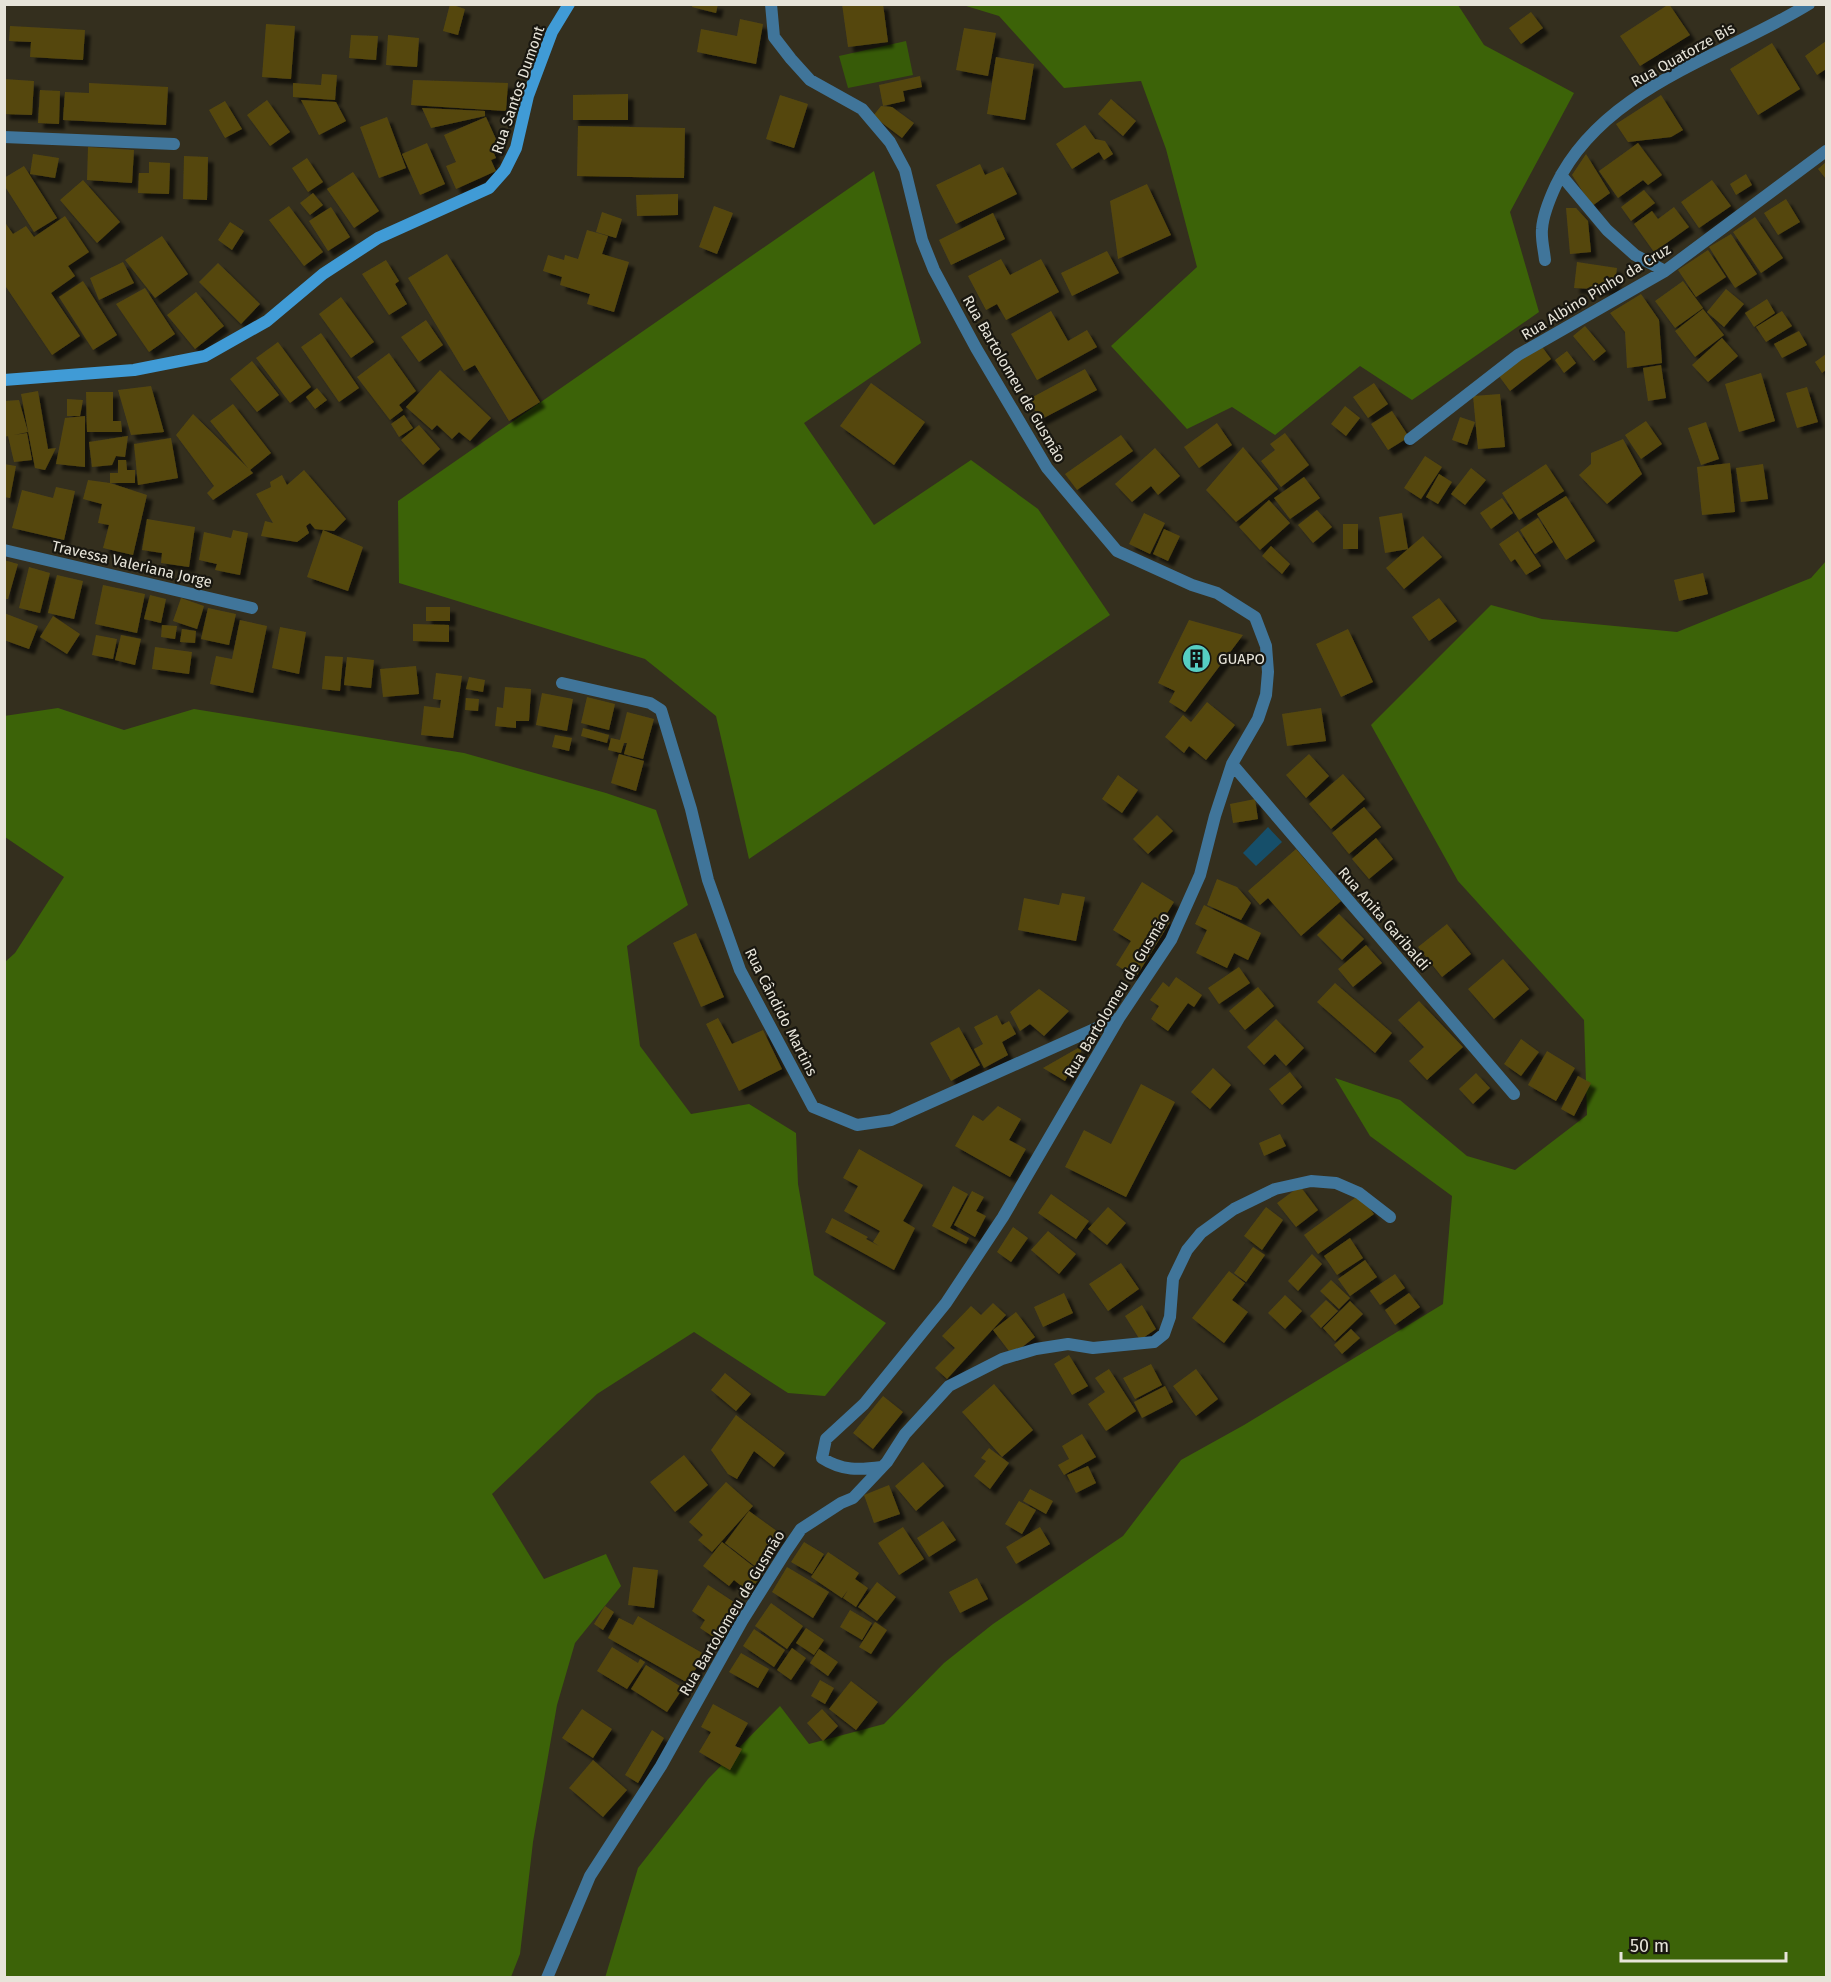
<svg xmlns="http://www.w3.org/2000/svg" width="1831" height="1982" viewBox="0 0 1831 1982" font-family="'Fira Sans',sans-serif">
<style>
.green{fill:#375b08}
.forest{fill:#3c6308}
.water{fill:#164f6a}
.building{fill:#554711;filter:url(#shadow)}
.lines{fill:none;stroke-linecap:round;stroke-linejoin:round}
.minor{stroke:#40759a;stroke-width:12}
.secondary{stroke:#409bd6;stroke-width:12}
.labels{text-anchor:middle;dominant-baseline:central;stroke-width:4.5;stroke-linejoin:round;paint-order:stroke}
.street-label{font-size:15px;fill:#e7e4d9;stroke:#191710}
.poi-label{font-size:15px;fill:#e7e4d9;stroke:#191710;text-anchor:start}
</style>
<defs>
<filter id="shadow"><feDropShadow dx="5.5" dy="5.5" stdDeviation="1.5" flood-color="#0009"/></filter>
</defs>
<rect width="100%" height="100%" fill="#342f1e"/>
<path class="green" d="M906,41L913,75L848,88L839,56Z"/>
<path class="forest" d="M963,5H1458L1484,45L1574,93L1510,212L1539,312L1412,400L1360,366L1275,435L1232,407L1187,429L1111,346L1197,267L1166,149L1141,81L1064,88L999,16Z
M874,171L921,343L804,423L874,525L971,460L1038,509L1110,615L749,859L716,716L645,659L399,583L398,501Z
M1826,561V1977L605,1978L638,1868L708,1779L780,1706L809,1744L884,1724L944,1663L993,1624L1123,1536L1181,1460L1244,1425L1443,1304L1452,1196L1370,1136L1335,1078L1400,1100L1467,1156L1515,1170L1587,1115L1584,1020L1458,881L1371,725L1491,605L1542,619L1677,632L1811,578Z
M58,708L124,730L194,709L464,753L606,793L656,810L688,905L627,946L640,1046L691,1114L749,1104L796,1133L798,1184L814,1275L886,1323L825,1396L788,1393L694,1332L597,1394L492,1494L544,1579L606,1554L621,1586L575,1643L557,1705L533,1842L520,1954L511,1977H5V962L15,953L64,877L5,837L4,716Z"/>
<path class="water" d="M1268,827L1282,842L1256,866L1243,853Z"/>
<path class="building" d="M450,4L465,9L458,35L443,31Z
M693,4H718L716,13L692,7Z
M842,4H883L888,42L848,47Z
M1669,4L1690,35L1640,66L1620,36Z
M1531,12L1543,28L1521,44L1509,28Z
M740,19L763,24L756,64L697,52L701,29L737,36Z
M266,24L295,26L291,79L262,77Z
M10,26L85,30L83,60L30,57L31,42L9,41Z
M964,28L996,33L988,76L956,70Z
M351,35L378,36L376,60L349,58Z
M388,35L419,38L417,67L386,65Z
M1826,41V69L1817,75L1805,56Z
M1772,43L1800,89L1758,115L1730,69Z
M996,57L1034,64L1025,120L987,114Z
M322,74L337,75L335,100L293,97V83L321,85Z
M920,76L922,87L903,91L905,101L883,106L879,85Z
M4,79L34,81L32,115L4,114Z
M413,80L508,83L506,111L411,105Z
M89,83L168,87L166,125L63,120L65,92L89,93Z
M40,90L60,91L59,124L38,123Z
M628,94V120H573V95Z
M780,95L808,104L794,148L766,139Z
M1661,95L1683,130L1671,137L1628,142L1616,124Z
M1111,99L1136,121L1123,136L1098,114Z
M267,100L290,132L270,146L247,115Z
M301,100L336,102L346,121L319,135Z
M225,101L242,129L225,138L209,110Z
M881,106L892,107L914,123L902,138L873,116Z
M422,108L485,111V116L431,128Z
M387,117L406,168L379,178L360,127Z
M486,117L500,148L493,151L496,158L491,160L496,171L456,189L446,166L456,162L444,135Z
M1085,125L1095,139L1105,141L1113,154L1104,160L1099,152L1072,169L1056,144Z
M578,126L685,128L684,178L577,176Z
M427,143L445,184L420,195L402,154Z
M1638,143L1662,175L1648,185L1643,180L1618,198L1599,171Z
M88,147L134,150L132,183L87,180Z
M33,154L59,158L55,178L30,174Z
M1586,154L1610,193L1592,206L1572,175Z
M184,156L208,157L207,200L183,199Z
M307,158L323,182L308,192L292,168Z
M149,162L170,163L169,194L138,193L139,173H149Z
M1826,162V179L1818,169Z
M980,164L985,175L1003,167L1017,194L956,224L936,185Z
M24,166L57,218L34,232L4,185V178Z
M353,172L379,211L354,228L327,189Z
M1746,174L1752,185L1736,195L1730,184Z
M83,180L120,222L97,243L60,200Z
M1712,180L1731,206L1699,228L1681,202Z
M1147,184L1171,235L1118,259L1110,201Z
M1644,190L1655,203L1631,221L1621,207Z
M313,193L323,205L310,215L300,203Z
M678,194V215L637,216L636,195Z
M1786,199L1800,222L1778,235L1764,213Z
M289,206L323,252L304,266L269,220Z
M714,206L733,213L717,254L699,247Z
M331,207L350,237L328,251L309,221Z
M1674,207L1689,227L1654,252L1634,224L1652,211L1658,219Z
M1566,208H1576L1588,221L1591,252L1570,254Z
M602,212L622,219L616,238L596,232Z
M993,213L1005,239L951,265L939,240Z
M65,216L89,252L68,266L75,276L51,293L80,336L52,355L4,284V221L13,234L26,226L34,237Z
M1755,217L1783,258L1761,273L1733,232Z
M230,222L244,231L232,250L218,240Z
M587,230L608,236L602,254L629,262L614,312L587,304L590,294L560,285L562,277L543,271L548,255L564,260L565,255L578,259Z
M1731,234L1757,274L1735,288L1709,247Z
M162,236L188,274L155,298L125,260Z
M1708,250L1726,277L1696,297L1678,270Z
M1107,251L1119,273L1072,296L1061,273Z
M447,254L540,402L509,421L475,365L464,371L408,278Z
M1001,259L1010,275L1041,259L1059,292L1006,320L997,304L986,310L968,276Z
M386,260L399,281L395,284L407,304L389,315L362,274Z
M123,262L134,283L99,300L90,278Z
M1577,262L1617,268L1614,290L1574,288Z
M218,263L260,304L241,324L199,282Z
M83,281L117,335L93,350L59,297Z
M1683,281L1703,308L1675,328L1655,301Z
M145,288L175,334L149,352L116,304Z
M1726,289L1744,304L1724,327L1707,312Z
M196,292L224,326L195,349L167,315Z
M1641,294L1659,320L1662,363L1627,368L1625,332L1610,313Z
M341,297L374,342L351,358L319,314Z
M1767,299L1775,313L1754,327L1745,313Z
M1703,309L1724,335L1695,357L1675,331Z
M1051,311L1068,341L1087,330L1097,347L1037,380L1011,334Z
M1782,311L1792,326L1766,342L1756,327Z
M426,320L443,345L419,362L401,337Z
M1585,326L1606,351L1594,361L1573,336Z
M1799,331L1807,345L1782,358L1774,344Z
M321,333L359,388L339,402L301,347Z
M1722,338L1738,356L1708,382L1692,365Z
M278,342L311,387L290,403L256,358Z
M1540,344L1551,359L1510,391L1499,376Z
M1567,351L1576,363L1564,373L1555,360Z
M389,353L416,391L399,405L403,410L390,420L357,377Z
M1826,354V370L1822,373L1815,362Z
M252,361L279,395L257,412L230,379Z
M1661,365L1666,398L1648,401L1643,368Z
M1085,369L1097,390L1040,420L1029,399Z
M440,370L491,418L470,441L459,432L452,439L437,425L432,430L406,407Z
M1761,373L1775,421L1739,432L1725,384Z
M871,383L925,422L894,465L840,426Z
M1374,383L1388,404L1368,418L1353,397Z
M151,386L164,432L131,435L118,390Z
M1807,387L1818,422L1797,428L1786,393Z
M317,388L327,400L315,409L306,397Z
M38,391L48,449L56,448L45,470L35,468L21,394Z
M86,392H113V421H121L122,432H87Z
M1500,394L1505,447L1478,449L1473,396Z
M67,399L83,400L80,416H67Z
M19,400L28,432L14,435L27,433L32,460L14,462L8,436L4,437V401Z
M233,404L271,453L250,470L253,473L213,500L207,493L214,486L176,435L193,414L248,468L210,421Z
M1345,406L1360,418L1346,436L1331,424Z
M1392,411L1409,437L1388,450L1371,424Z
M404,415L413,428L399,437L391,424Z
M85,416V467L56,464L65,418Z
M1460,417L1475,422L1467,445L1452,440Z
M1646,421L1662,444L1641,459L1625,435Z
M1706,422L1719,459L1701,465L1688,428Z
M1217,423L1232,445L1199,468L1184,447Z
M419,425L440,449L423,465L401,440Z
M1285,433L1309,465L1281,487L1261,461L1275,450L1270,444Z
M1121,435L1133,451L1077,490L1065,474Z
M128,436L125,457L116,456L112,465L92,467L89,442Z
M171,438L178,478L138,485L134,444Z
M1623,439L1642,474L1607,504L1579,475L1591,464V453Z
M1243,447L1278,489L1236,522L1206,490Z
M1155,448L1180,476L1158,495L1151,486L1132,502L1115,484Z
M1425,456L1442,467L1421,499L1404,488Z
M118,460H126L127,470H135V483H110V473H118Z
M1730,463L1735,512L1702,515L1697,467Z
M4,464L16,466L10,498L4,497Z
M1546,464L1564,491L1519,520L1502,493Z
M1763,464L1768,499L1741,502L1736,468Z
M1471,468L1486,480L1465,505L1451,494Z
M304,470L346,519L334,531L315,529L310,523L306,526L309,533L297,542L261,536L265,521L273,523L256,494L271,487L270,482L282,475L287,485Z
M1439,474L1452,482L1438,504L1426,497Z
M1304,477L1320,498L1290,519L1274,498Z
M88,480L110,483L147,495L133,555L103,548L109,525L98,523L102,504L83,499Z
M56,487L75,491L64,540L12,528L22,490L53,498Z
M1566,496L1595,541L1566,560L1537,514Z
M1502,498L1513,513L1491,529L1480,513Z
M1269,500L1290,523L1260,550L1239,527Z
M1317,510L1332,527L1313,543L1298,525Z
M1144,513L1165,523L1150,554L1129,544Z
M1402,513L1408,549L1385,553L1379,517Z
M1538,518L1553,542L1535,554L1520,530Z
M147,519L195,527L189,567L161,563L162,553L142,550Z
M1343,524H1358V549H1343Z
M1164,529L1180,536L1168,561L1153,554Z
M233,530L248,533L240,575L215,570L217,564L199,560L204,532L231,538Z
M323,530L363,547L348,591L307,577Z
M1518,531L1541,566L1526,575L1515,559L1511,562L1499,544Z
M1423,536L1442,557L1404,589L1386,568Z
M1271,546L1290,564L1282,574L1262,556Z
M4,560L18,564L8,599H4Z
M29,567L50,573L40,613L19,608Z
M1703,573L1708,594L1679,601L1674,580Z
M57,575L83,581L74,619L48,613Z
M103,585L145,594L137,633L95,624Z
M150,595L166,599L161,623L144,619Z
M181,598L204,606L197,629L173,621Z
M1439,598L1457,621L1429,641L1412,617Z
M426,607H450V621H426Z
M208,608L236,614L229,645L201,639Z
M4,613L38,626L29,649L4,640Z
M53,616L80,634L67,654L40,637Z
M240,620L267,626L253,693L210,684L216,656L232,659Z
M1189,620L1243,635L1185,712L1169,702L1175,691L1158,683Z
M413,624L449,625V642L413,641Z
M162,625L177,626L175,639L161,637Z
M280,627L306,632L299,674L272,668Z
M182,629L196,631L195,643L180,642Z
M1348,629L1373,682L1341,697L1316,644Z
M96,635L117,639L113,659L92,655Z
M121,635L141,639L135,665L115,660Z
M155,647L192,652L189,674L152,669Z
M325,656L343,657L340,691L322,689Z
M347,657L374,660L371,688L344,685Z
M416,666L419,694L383,697L380,669Z
M436,673L462,676L453,738L421,735L424,706L440,708L441,700L433,699Z
M469,677L485,680L483,692L466,689Z
M505,687L531,689L529,721H516V728L495,726L497,707L503,708Z
M542,693L573,699L567,731L536,725Z
M587,697L615,704L609,730L581,723Z
M466,698L479,699L478,711L465,710Z
M1207,702L1235,725L1206,760L1189,746L1184,753L1165,737L1183,715L1191,722Z
M1321,708L1326,741L1287,746L1282,714Z
M627,712L654,719L643,759L624,754L627,743H624L621,753L608,750L611,738L620,740Z
M583,728L609,735L607,743L581,736Z
M555,735L572,738L569,751L552,747Z
M619,754L644,761L636,791L611,783Z
M1309,754L1329,776L1306,798L1286,775Z
M1343,774L1365,799L1331,829L1309,804Z
M1118,775L1138,790L1122,813L1102,799Z
M1255,799L1258,819L1233,823L1230,804Z
M1364,807L1381,827L1349,854L1332,833Z
M1157,815L1173,831L1148,854L1133,839Z
M1376,838L1393,859L1369,879L1352,859Z
M1296,849L1341,901L1301,936L1268,898L1260,905L1248,891Z
M1217,879L1237,887L1251,903L1241,920L1207,905Z
M1142,882L1174,902L1164,918L1170,922L1136,977L1116,965L1131,941L1113,930Z
M1062,893L1085,897L1076,941L1018,930L1024,898L1059,905Z
M1204,905L1261,933L1248,960L1234,953L1227,968L1196,953L1207,930L1195,924Z
M1339,914L1364,939L1342,960L1317,935Z
M1447,924L1471,954L1442,977L1418,947Z
M696,933L724,997L701,1007L673,943Z
M1366,945L1382,963L1353,987L1338,969Z
M1503,959L1529,989L1494,1019L1468,989Z
M1239,967L1250,983L1219,1004L1208,988Z
M1176,977L1202,995L1194,1007L1188,1003L1168,1031L1151,1019L1159,1006L1150,1000L1163,982L1169,987Z
M1335,983L1392,1033L1375,1053L1317,1002Z
M1258,987L1274,1006L1245,1030L1229,1011Z
M1039,989L1069,1011L1044,1036L1030,1024L1020,1031L1010,1012Z
M1419,1001L1463,1047L1427,1080L1409,1061L1424,1047L1398,1020Z
M997,1015L1002,1025L1009,1021L1016,1034L1002,1042L1008,1055L984,1068L974,1049L983,1044L974,1027Z
M718,1018L732,1044L763,1030L782,1069L739,1091L706,1024Z
M1276,1019L1304,1048L1286,1066L1275,1054L1264,1065L1247,1047Z
M959,1027L980,1065L951,1081L930,1043Z
M1521,1039L1539,1052L1521,1076L1504,1064Z
M1085,1044L1065,1081L1043,1068Z
M1547,1051L1575,1068L1556,1101L1528,1085Z
M1213,1068L1231,1085L1210,1109L1191,1092Z
M1290,1072L1302,1087L1282,1105L1269,1089Z
M1476,1073L1490,1088L1473,1104L1459,1089Z
M1578,1076L1591,1083L1574,1116L1561,1109Z
M1141,1084L1175,1102L1126,1197L1065,1167L1084,1130L1111,1144Z
M998,1106L1021,1119L1009,1140L1026,1149L1010,1177L955,1146L973,1115L983,1121Z
M1280,1134L1286,1146L1264,1156L1259,1143Z
M859,1149L923,1185L903,1221L915,1228L894,1270L825,1232L832,1218L868,1237L866,1239L879,1246L873,1242L880,1231L844,1211L858,1186L843,1178Z
M953,1186L968,1194L950,1228L969,1238L966,1244L932,1226Z
M1300,1186L1318,1210L1296,1227L1277,1203Z
M972,1191L984,1197L976,1211L986,1216L975,1237L954,1225Z
M1051,1194L1089,1221L1076,1239L1038,1213Z
M1359,1195L1374,1214L1318,1254L1304,1235Z
M1108,1207L1126,1223L1107,1245L1088,1229Z
M1266,1207L1283,1220L1262,1250L1244,1236Z
M1013,1227L1028,1238L1011,1262L997,1252Z
M1048,1231L1076,1254L1059,1274L1031,1250Z
M1350,1238L1363,1258L1337,1275L1324,1256Z
M1253,1247L1265,1255L1246,1282L1234,1273Z
M1312,1254L1322,1264L1298,1291L1288,1281Z
M1365,1260L1377,1277L1350,1296L1338,1279Z
M1121,1263L1139,1289L1108,1311L1089,1284Z
M1229,1271L1245,1283L1232,1300L1248,1312L1224,1343L1192,1318Z
M1395,1274L1405,1288L1380,1305L1370,1291Z
M1331,1280L1350,1298L1339,1309L1320,1291Z
M1064,1293L1073,1313L1043,1327L1034,1307Z
M1409,1293L1420,1307L1395,1325L1385,1310Z
M1285,1295L1302,1311L1285,1329L1268,1313Z
M1326,1300L1338,1311L1321,1328L1310,1316Z
M1350,1301L1363,1314L1335,1341L1323,1328Z
M993,1303L1006,1315L947,1379L935,1368L955,1348L942,1336L971,1306L981,1315Z
M1142,1305L1156,1329L1140,1340L1125,1316Z
M1016,1312L1035,1337L1012,1355L993,1330Z
M1351,1329L1360,1338L1342,1354L1334,1345Z
M1069,1355L1088,1386L1072,1395L1054,1364Z
M1151,1364L1162,1385L1135,1399L1123,1378Z
M1109,1369L1136,1411L1106,1431L1088,1404L1105,1392L1095,1378Z
M1196,1369L1218,1399L1196,1416L1173,1386Z
M725,1373L751,1394L736,1411L711,1390Z
M994,1384L1033,1430L1002,1457L962,1412Z
M1165,1386L1173,1402L1142,1418L1134,1402Z
M883,1396L903,1412L873,1449L853,1433Z
M736,1415L785,1453L774,1467L754,1451L737,1479L728,1474L711,1450Z
M1082,1434L1096,1457L1064,1475L1058,1465L1069,1459L1062,1446Z
M989,1448L1009,1463L990,1489L974,1476L986,1461L981,1458Z
M684,1455L708,1485L675,1512L650,1482Z
M923,1462L944,1486L916,1511L895,1486Z
M1088,1466L1096,1483L1076,1493L1067,1475Z
M726,1482L753,1506L712,1552L698,1540L703,1535L689,1522Z
M889,1485L900,1514L874,1523L864,1495Z
M1030,1489L1053,1501L1046,1514L1023,1501Z
M1019,1501L1036,1510L1022,1534L1005,1524Z
M749,1511L781,1534L756,1567L725,1543Z
M943,1521L956,1540L929,1557L917,1538Z
M903,1527L924,1559L899,1575L878,1543Z
M1040,1527L1050,1544L1016,1564L1006,1547Z
M722,1542L763,1574L749,1592L734,1580L729,1586L703,1566Z
M804,1542L824,1554L812,1574L791,1562Z
M828,1552L859,1573L855,1579L868,1588L856,1607L843,1598L848,1590L842,1598L811,1577Z
M633,1567L658,1570L654,1608L628,1605Z
M787,1567L829,1592L813,1618L772,1592Z
M977,1578L988,1599L960,1613L949,1592Z
M877,1582L896,1597L877,1621L858,1607Z
M708,1585L740,1606L718,1640L700,1628L705,1620L692,1611Z
M771,1603L803,1626L787,1649L755,1626Z
M605,1606L614,1612L603,1630L594,1624Z
M850,1610L872,1623L862,1640L840,1627Z
M638,1616L704,1654L688,1683L608,1638L619,1618L633,1625Z
M875,1622L887,1630L871,1654L859,1647Z
M806,1628L824,1640L814,1655L796,1643Z
M754,1629L785,1650L774,1667L743,1646Z
M612,1647L638,1663L640,1659L645,1662L627,1689L597,1671Z
M792,1648L806,1658L791,1680L777,1670Z
M819,1649L838,1662L828,1676L810,1663Z
M741,1653L769,1669L758,1688L729,1672Z
M646,1665L683,1688L667,1712L631,1689Z
M820,1680L834,1688L825,1704L811,1696Z
M851,1681L878,1702L856,1730L829,1709Z
M713,1704L748,1723L735,1746L742,1749L730,1770L699,1752L711,1732L701,1727Z
M582,1709L612,1729L593,1758L562,1738Z
M822,1709L838,1726L823,1741L807,1723Z
M652,1730L664,1738L638,1783L625,1775Z
M593,1760L627,1790L603,1817L569,1788Z"/>
<g class="lines">
<path class="minor" d="M771,4L774,37L791,59L810,80L862,109L890,142L905,170L922,240L934,270L976,348L1047,468L1117,551L1192,585L1217,593L1255,617L1266,646L1268,672L1266,695L1258,719L1232,764L1215,816L1200,875L1171,940L1119,1018L1003,1217L946,1303L864,1404L826,1439L822,1458C842,1471 859,1470 882,1467
M4,137L174,144
M1561,175L1607,230L1635,255L1665,271
M1545,260C1544,250 1541,239 1542,229C1543,214 1550,198 1556,185C1603,87 1723,57 1809,4
M1410,439L1518,355L1665,271L1826,151
M4,550L252,608
M562,683L650,703L661,710L691,809L708,880L740,970L813,1107L857,1125L891,1120L1119,1018
M1232,764L1514,1094
M547,1978L590,1876L661,1766L742,1621L786,1551L801,1529L841,1503L853,1498L887,1462L905,1434L949,1386L1002,1359L1036,1349L1068,1344L1093,1348L1154,1342L1164,1334L1170,1317L1173,1279L1187,1250L1201,1233L1234,1209L1275,1189L1311,1181L1336,1183L1359,1193L1390,1217"/>
<path class="secondary" d="M4,380L134,370L205,356L267,321L323,274L378,238L489,188L505,170L516,148L528,96L552,32L569,4"/>
</g>
<defs>
<symbol id="building-disc" viewBox="-11 -11 22 22"><circle r="9.5" fill="#56cec3" stroke="#191710"/><path d="M-4-6H4V6H1V3H-1V6H-4ZM-2.5-4.3h1.7v1.8h-1.7ZM.8-4.3h1.7v1.8H.8ZM-2.5-1h1.7V.8h-1.7ZM.8-1h1.7V.8H.8Z" fill="#111"/></symbol>
</defs>
<g fill-rule="evenodd">
<use href="#building-disc" x="1180" y="642" width="33" height="33"/>
</g>
<g class="labels">
<g class="street-label">
<text transform="translate(1683 55) rotate(-29)">Rua Quatorze Bis</text>
<text transform="translate(518 90) rotate(-71)">Rua Santos Dumont</text>
<text transform="translate(1596 292) rotate(-31)">Rua Albino Pinho da Cruz</text>
<text transform="translate(1014 379) rotate(60)">Rua Bartolomeu de Gusmão</text>
<text transform="translate(132 564) rotate(13)">Travessa Valeriana Jorge</text>
<text transform="translate(1384 919) rotate(49)">Rua Anita Garibaldi</text>
<text transform="translate(1117 995) rotate(-59)">Rua Bartolomeu de Gusmão</text>
<text transform="translate(781 1012) rotate(63)">Rua Cândido Martins</text>
<text transform="translate(732 1613) rotate(-59)">Rua Bartolomeu de Gusmão</text>
</g>
<g class="poi-label">
<text x="1218" y="659">GUAPO</text>
</g>
</g>
<rect width="1831" height="1982" fill="none" stroke="#e7e4d9" stroke-width="12"/>
<path d="M1621 1952v9h165v-9" fill="none" stroke="#e7e4d9" stroke-width="3"/>
<text x="1630" y="1952" font-size="18" fill="#e7e4d9" stroke="#191710" stroke-width="4.5" paint-order="stroke">50 m</text>
</svg>
